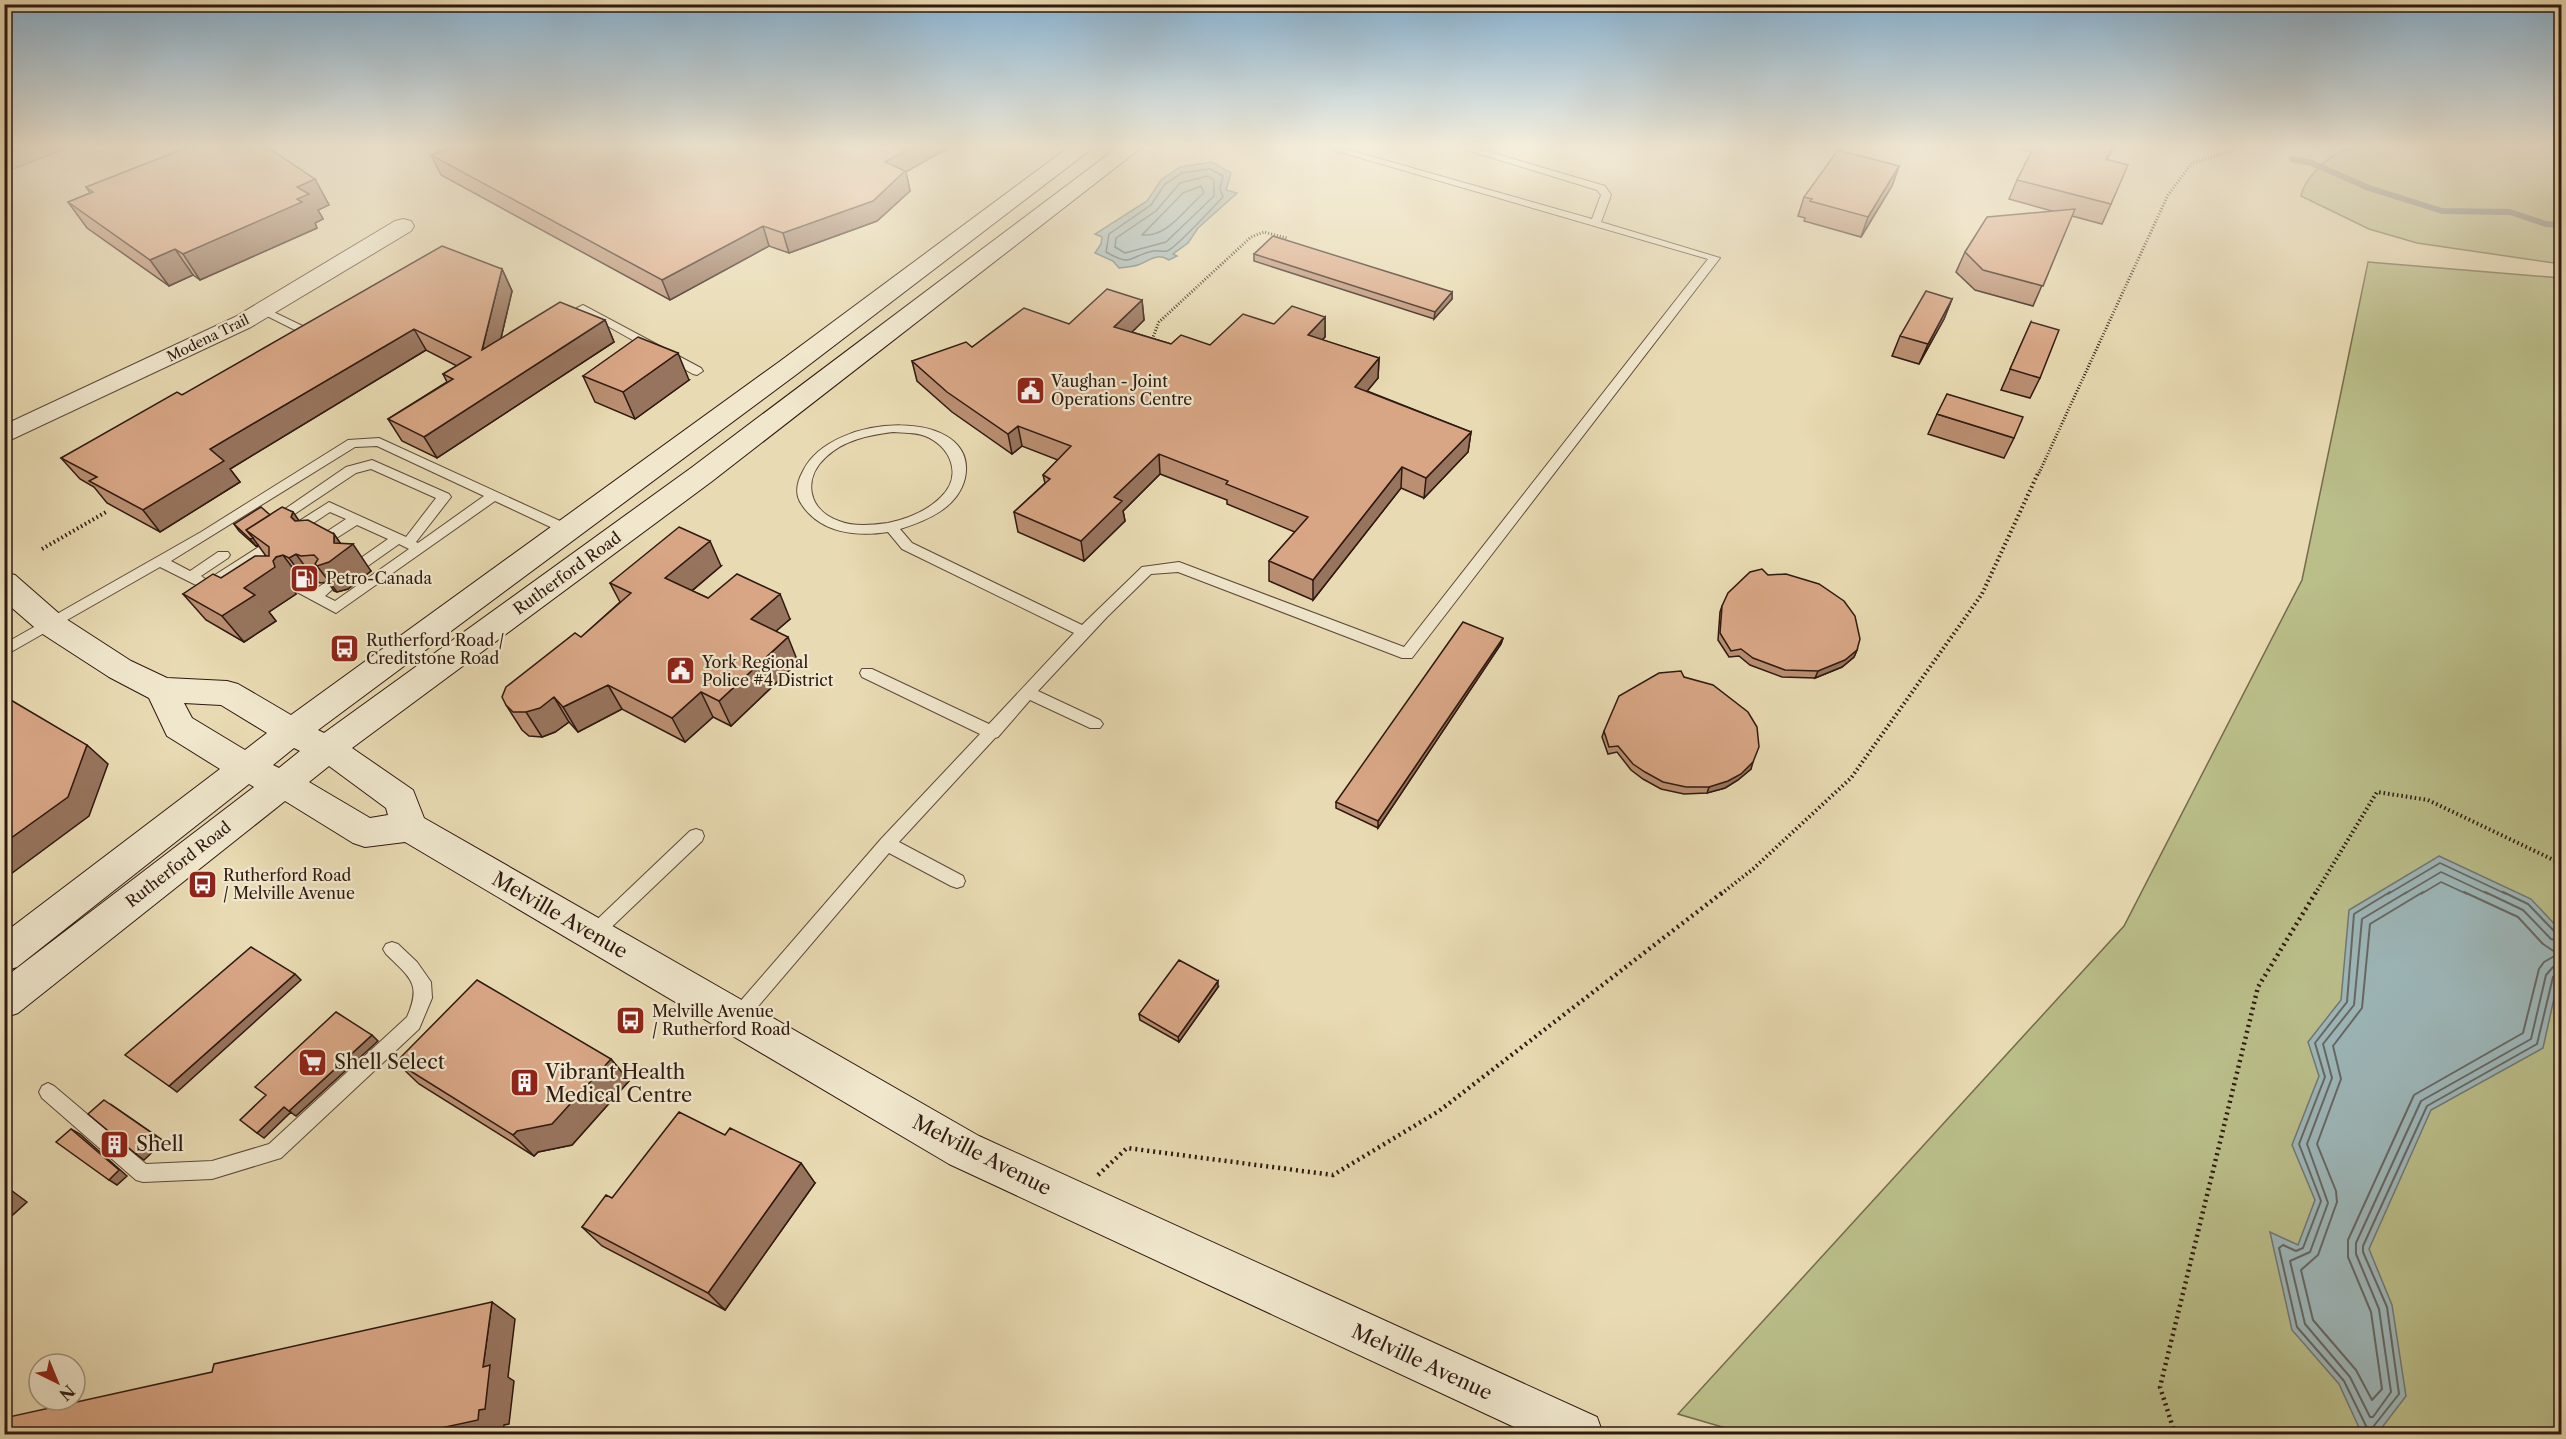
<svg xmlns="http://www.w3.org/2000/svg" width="2566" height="1439" viewBox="0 0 2566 1439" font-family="'Libre Caslon Text',serif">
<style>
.green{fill:#babe89;stroke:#746c4c;stroke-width:1.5}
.water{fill:#9db7b9;stroke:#717875;stroke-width:1.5}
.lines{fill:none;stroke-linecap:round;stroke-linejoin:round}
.shore-far1{stroke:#666864;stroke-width:1.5}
.shore{stroke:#666864;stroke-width:2}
.stream{stroke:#717875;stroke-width:6}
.lane-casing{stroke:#5d4938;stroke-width:2}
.street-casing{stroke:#5d4938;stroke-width:2}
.secondary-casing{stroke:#2f1910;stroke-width:2}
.path-far2{stroke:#2f1910;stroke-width:3;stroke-dasharray:1 2;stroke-linecap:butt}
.path-far1{stroke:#2f1910;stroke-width:4;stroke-dasharray:1.5 3;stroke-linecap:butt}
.path{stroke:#2f1910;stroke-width:4.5;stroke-dasharray:2 4;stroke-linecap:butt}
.lane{fill:#f0e7cd;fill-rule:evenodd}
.street{fill:#f0e7cd;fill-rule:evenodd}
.secondary{fill:#f0e7cd;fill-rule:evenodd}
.wall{fill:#ba8f72;stroke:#2f1910;stroke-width:1.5}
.shaded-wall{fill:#97745d;stroke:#2f1910;stroke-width:1.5}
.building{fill:#d8a685;stroke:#2f1910;stroke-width:1.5}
.labels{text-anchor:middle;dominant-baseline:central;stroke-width:4.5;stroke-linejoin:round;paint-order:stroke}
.far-street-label{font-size:14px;fill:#2f1910;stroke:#f0e7cd}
.poi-label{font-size:16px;fill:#2f1910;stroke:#f0e7cd;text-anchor:start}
.street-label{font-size:16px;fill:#2f1910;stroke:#f0e7cd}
.near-street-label{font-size:20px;fill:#2f1910;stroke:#f0e7cd}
.near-poi-label{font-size:20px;fill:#2f1910;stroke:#f0e7cd;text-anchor:start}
</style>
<rect width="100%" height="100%" fill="#e8dab2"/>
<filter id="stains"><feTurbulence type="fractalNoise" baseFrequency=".00333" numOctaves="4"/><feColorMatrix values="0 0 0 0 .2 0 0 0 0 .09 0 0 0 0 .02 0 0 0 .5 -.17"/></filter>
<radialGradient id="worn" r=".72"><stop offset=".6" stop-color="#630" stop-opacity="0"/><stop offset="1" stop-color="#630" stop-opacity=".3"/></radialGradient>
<path class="green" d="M5,147H70L5,172Z
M2361,147H2561V264L2417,243L2369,229L2301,196C2304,179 2326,158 2342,151C2347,148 2355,148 2361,147Z
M2368,262L2561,278V1434H1746L1678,1414L2124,926L2302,580Z"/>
<path class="water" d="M1212,162L1231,173L1226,190L1237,193L1198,228L1188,243L1173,254L1177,256L1169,260C1156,252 1150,261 1138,265C1132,267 1125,267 1119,268L1113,261L1095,253L1101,244L1102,237L1095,234L1147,201L1161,180L1180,167Z
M2439,856L2531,899L2561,931V967L2543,1048L2431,1110L2369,1249L2392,1305L2406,1396L2377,1434H2362L2339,1384L2292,1330L2270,1232L2298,1245L2315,1200L2292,1145L2319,1076L2308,1042L2341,1000L2349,910Z"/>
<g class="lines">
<path class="shore-far1" d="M1210,169L1223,176L1220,189L1223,197C1213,207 1175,249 1167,251C1162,252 1157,250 1153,251C1128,256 1134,268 1106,252L1109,234L1151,205L1165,184L1182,173Z
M1208,176L1214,180V196L1166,242L1125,253L1115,247L1116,238L1156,211L1180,183Z
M1201,186L1204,193C1183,210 1169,237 1142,235L1183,193Z
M2388,894L2440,863L2506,894
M2404,894L2441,872L2488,894
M2421,894L2441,882L2467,894"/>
<path class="shore" d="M2390,892L2354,914L2347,1002L2315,1043L2325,1077L2299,1144L2321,1201L2303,1248L2296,1251L2283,1245L2279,1248L2297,1327L2344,1381L2369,1432L2399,1394L2387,1307L2363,1252V1246L2427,1106L2537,1044L2553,977L2562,973
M2407,892L2362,919L2354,1005L2323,1044L2332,1078L2307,1144L2328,1203L2310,1252L2290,1261L2305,1324L2350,1377L2370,1417H2373L2391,1392L2379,1309L2356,1254V1243L2421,1101L2531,1039L2546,975L2553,967L2562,965
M2423,892L2370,924L2362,1008L2333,1046L2341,1079L2317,1144L2336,1191L2337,1202L2318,1255L2301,1270L2313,1320L2356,1370L2372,1400L2382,1389L2371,1312L2348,1257V1240L2414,1095L2523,1033L2539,969L2544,962L2558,954L2543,944L2518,917L2464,892
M2485,892L2523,910L2551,939L2562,942
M2503,892L2528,904L2555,932L2562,934"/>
<path class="stream" d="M4,150L18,147
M2292,159L2312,163L2369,188L2442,211L2510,212L2546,224L2562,225"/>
<defs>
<path id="lane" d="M1323,147H1338L1592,219L1601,195L1597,190L1457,147H1472L1605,186L1611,195L1601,222L1720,258L1412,658H1402L1178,572L1151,574L1107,617L1038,691L1100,720L1103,724L1100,728H1090L1030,700L998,737L995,738L899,842L963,876L965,881L963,886L957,888L951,886L889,853L743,1024L737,1026L731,1024L728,1018L731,1012L881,839L980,734L862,677L860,673L862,669H872L989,724L1074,633L902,549L888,532C856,537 821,533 802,505C794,494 797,482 803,471C832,411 980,407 965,478C958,508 926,521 900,529L912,543L1082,625L1142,567L1179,562L1404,647L1708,259ZM893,432C903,433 915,432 925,436C951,446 963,476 941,497C927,511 907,519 888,523C872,525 854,527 839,521C808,510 802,479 826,457C844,440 869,435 893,432Z
M583,305L701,368L703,371L697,375L693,374L579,310L577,308Z
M263,307L311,330L313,332L311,334H303L259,312L257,310Z
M379,438L571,526L573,529L566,534L561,532L495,501L336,613L297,592L295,589L297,586L302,584L314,590L323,584H333L335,587L325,596L335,601L409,549L399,544L365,568H355L353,565L355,562L388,539L357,525L324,546H314L312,543L314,540L346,519L330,512L259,559L263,563L261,566L249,565L208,591L160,567L4,656V644L201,532L348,440ZM377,446L484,496L418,543L416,542L451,497L449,494L372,460L346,467L272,518L279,522L284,521L356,473L371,469L436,498L406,537L329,502L207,580L201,576L228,558L230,555L228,552H218L190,571L171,561L355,447Z
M696,829L702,831L704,836L702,841L599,939L593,941L587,939L585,934L587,929L690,831Z
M392,942L398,944L417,962L431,982L432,998L419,1029L281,1158L212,1179L143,1182L136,1180L42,1098L39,1092L42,1086L48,1083L54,1086L146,1164L212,1161L269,1144L407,1017C422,983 410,978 386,954L383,949L386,944Z"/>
<path id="street" d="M403,219L411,221L414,226L411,231L251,327L4,443V425L235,317L395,221Z"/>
<path id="secondary" d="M1069,147H1094L797,374L318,730L324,733L691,468L1118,147H1142L711,482L352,748L413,790L424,818L979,1136L1597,1417L1603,1434H1529L949,1164L405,842L365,847L353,843L285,801L18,1013L4,1018V978L254,787L249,784L17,967L4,971V933L220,769L167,736L149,698L109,677L41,633L4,601V572L15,575L63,617L131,661L167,678L227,681L238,684L291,715L779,362ZM184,703L221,705L267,733L245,750L192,718ZM294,748L300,751L279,768L273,765ZM329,766L386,808L388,815L370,818L309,782Z"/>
</defs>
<use href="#lane" class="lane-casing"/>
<use href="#street" class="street-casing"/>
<use href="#secondary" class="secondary-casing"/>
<path class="path-far2" d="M1151,342L1159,322L1251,237L1264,232L1287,238
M2039,473L2168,195L2192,163L2233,151L2234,147"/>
<path class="path-far1" d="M42,549L106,512
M1721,894L1753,869L1851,778L1982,594L2039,471
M2315,894L2377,792L2428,800L2562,864"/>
<path class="path" d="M1098,1175L1127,1148L1333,1175L1439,1111L1723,892
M2175,1434L2160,1387L2258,987L2316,892"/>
<use href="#lane" class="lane"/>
<use href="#street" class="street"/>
<use href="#secondary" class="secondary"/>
</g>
<path class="wall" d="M2014,147H2114L2107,159L2111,204L2102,224L2072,216L2033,306L1975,290L1956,272L1965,252L2052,211L2009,199L2017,180L2031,152Z
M431,155L906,172L910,191L877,221L789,253L769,246L670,300L441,175Z
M1899,166L1892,186L1861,237L1804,221L1805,218L1798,216L1804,197Z
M315,179L329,205L318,210L323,219L315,223L317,228L200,280L193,275L169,286L87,228L68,202L90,193L86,187Z
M1254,254L1452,292V299L1434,319L1254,261Z
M502,269L512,291L501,338L605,320L614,342L437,458L402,441L388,419L447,382L443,374L457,366L426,350L230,469L240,482L160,532L107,503L94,487L80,479L61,458L182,395Z
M1952,299L1944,319L1919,364L1892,356L1900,336Z
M1142,300L1144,320L1132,332L1171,344L1210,345L1274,324L1325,317V337L1322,340L1379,358L1378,378L1367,391L1471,432L1468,452L1424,498L1401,488L1313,600L1269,581V561L1295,532L1227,504V500L1160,474L1123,511L1125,521L1084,561L1018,532L1014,512L1045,483L1043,475L1058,460L1022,446L1012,454L952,412L917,381L912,361L1069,324Z
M2031,322L2040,378L2030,398L2001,390Z
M583,376L689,380L635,419L595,402Z
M1937,414L2014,438L2004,458L1928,434Z
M270,515L299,521L334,534L340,543L371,571L348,589L337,592L334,591L328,582L320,583L315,580L309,585L303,582L296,584L293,588L296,594L269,612L276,621L244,642L206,620L183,594L221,578L266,556L258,545L256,546L239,531L234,524Z
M721,566L692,591L708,598L790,619L776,631L798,662L731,726L713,717L685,742L622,709L578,732L569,722L555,732L542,737L529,736L522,730L506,705L620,602L610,583Z
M1768,575L1857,650L1854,657L1842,667L1815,678L1782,677L1750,665L1739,656L1729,657L1718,640L1720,612L1722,606Z
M1503,638L1501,644L1378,828L1336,808V802Z
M1684,677L1751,769L1738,780L1725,788L1707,793L1684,794L1661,789L1643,779L1631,770L1617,752L1608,754L1602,737L1604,731Z
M1218,987L1179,1042L1140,1020L1139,1014Z
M611,1059L629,1081L572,1145L538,1152L534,1156L419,1084L396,1062Z
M815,1183L725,1310L602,1246L582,1227L612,1198Z"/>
<path class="shaded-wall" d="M912,147H950L906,172L910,191L877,221L789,253L783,233L885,162Z
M1899,166L1892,186L1861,237L1868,217Z
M315,179L329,205L318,210L323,219L315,223L317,228L200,280L183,254L297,199V187Z
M763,226L769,246L670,300L662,280Z
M175,249L193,275L169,286L150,260Z
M502,269L512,291L493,372L482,350Z
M1452,292V299L1434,319L1435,312Z
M1952,299L1944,319L1919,364L1928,344Z
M1142,300L1144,320L1117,347L1114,327Z
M1325,317V337L1307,355L1308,335Z
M605,320L614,342L437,458L424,437Z
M414,329L426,350L230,469L240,482L160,532L143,510L210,449Z
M678,353L689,380L635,419L623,392Z
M1379,358L1378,378L1354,407L1355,387Z
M1018,426L1022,446L1012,454L1008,434Z
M1471,432L1468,452L1424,498L1426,478Z
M1159,454L1160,474L1123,511L1125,521L1084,561L1081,541L1114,497Z
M1402,467L1401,488L1313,600V580Z
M293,512L312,539L291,517Z
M334,534L345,550L353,544L371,571L348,589L337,592L317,566L334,543Z
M253,538L258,545L256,546L250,539Z
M710,541L721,566L677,603L665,578Z
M296,554L315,580L309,585L289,558Z
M283,555L303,582L296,584L293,588L296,594L269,612L276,621L244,642L222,616L244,588L276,557Z
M780,594L790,619L761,644L751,619Z
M788,637L798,662L731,726L719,701Z
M1503,638L1501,644L1378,828V821Z
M1857,650L1854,657L1842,667L1815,678L1818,671Z
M608,685L622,709L578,732L563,707Z
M701,692L713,717L685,742L672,718Z
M554,697L569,722L555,732L542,737L526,712Z
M87,745L108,764L89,816L4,879V843Z
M1753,762L1751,769L1738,780L1725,788L1707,793L1709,787Z
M295,974L301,980L177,1092L169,1086Z
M1218,981V987L1179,1042L1178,1037Z
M372,1035L378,1041L296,1116L289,1111Z
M611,1059L629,1081L572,1145L538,1152L534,1156L513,1135L517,1131Z
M112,1105L164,1141L144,1160L136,1154Z
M284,1107L291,1112L264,1138L257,1133Z
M71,1129L80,1134L127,1176L117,1185L109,1180Z
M801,1163L815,1183L725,1310L708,1293Z
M4,1185L27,1202L4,1223Z
M492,1302L515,1319L508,1377L514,1381L509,1424L504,1425L503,1434H426L427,1431L483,1367Z"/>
<path class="building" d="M188,147H267L315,179L297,187L309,194L297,199L302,202L183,254L175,249L150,260L68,202L93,192L86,187Z
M450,147H912L885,162L905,171L873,201L783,233L763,226L662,280L431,155Z
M2034,147H2113L2106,159L2128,165L2111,204L2017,180Z
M1838,150L1899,166L1868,217L1810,201L1812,199L1804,197Z
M2075,209L2043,286L1983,270L1965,252L1987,217Z
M1273,236L1452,292L1435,312L1254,254Z
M442,246L502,269L482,350L560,302L605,320L424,437L388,419L453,379L443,374L471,357L414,329L210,449L224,461L143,510L89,481L97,477L61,458L177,392L182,395Z
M1107,289L1142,300L1114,327L1171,344L1181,335L1210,345L1243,314L1274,324L1292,306L1325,317L1308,335L1379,358L1355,387L1471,432L1426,478L1402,467L1313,580L1269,561L1308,517L1226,484L1228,481L1159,454L1114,497L1122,501L1081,541L1014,512L1050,479L1043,475L1071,446L1018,426L1008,434L947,392L912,361L966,342L972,347L1024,308L1069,324Z
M1926,291L1952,299L1928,344L1900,336Z
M2031,322L2059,330L2040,378L2010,369Z
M638,337L678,353L623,392L583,376Z
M1947,394L2023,417L2014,438L1937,414Z
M261,507L270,515L246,530L253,538L250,539L234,524Z
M282,507L293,512L291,517L295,521L308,520L334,534V543L353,544L329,562L317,566L315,564L318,559L314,555L301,556L296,554L289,558L283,555L276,557L273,561L275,567L244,588L255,595L222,616L183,594L213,574L221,578L255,556H269V547L246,530Z
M679,527L710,541L665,578L708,598L737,574L780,594L751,619L788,637L719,701L701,692L672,718L608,685L563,707L554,697L540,708L526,712H513L506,705L502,697L506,687L575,633L581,637L631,593L610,583Z
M1762,569L1768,575L1786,574L1819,584L1844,601L1855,616L1860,639L1857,650L1845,660L1818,671L1785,670L1753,658L1741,649L1731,651L1720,633L1722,606L1728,593L1750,572Z
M1463,622L1503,638L1378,821L1336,802Z
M1681,671L1684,677L1713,685L1748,712L1757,727L1759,747L1753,762L1741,774L1728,781L1709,787H1686L1663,782L1645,772L1633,764L1618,746L1609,747L1604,731L1619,696L1659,673Z
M4,696L87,745L68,797L4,843Z
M251,947L295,974L169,1086L125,1055Z
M1179,960L1218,981L1178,1037L1139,1014Z
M477,980L611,1059L552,1124L517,1131L513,1135L396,1062Z
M336,1012L372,1035L289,1111L284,1107L257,1133L240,1120L266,1095L255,1087Z
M104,1100L156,1136L136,1154L88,1114Z
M679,1112L725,1135L730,1128L801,1163L708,1293L582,1227L606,1195L612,1198Z
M71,1129L119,1170L109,1180L56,1142Z
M492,1302L483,1367L490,1365L485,1409L479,1410L478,1420L427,1431V1434H4V1418L212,1372L214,1364Z"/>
<linearGradient id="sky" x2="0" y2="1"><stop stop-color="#8ab5d5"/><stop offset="0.42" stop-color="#f5eedc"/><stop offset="1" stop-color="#f5eedc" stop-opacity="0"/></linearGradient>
<rect width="2566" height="348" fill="url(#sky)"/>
<defs>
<symbol id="civic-square" viewBox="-11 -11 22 22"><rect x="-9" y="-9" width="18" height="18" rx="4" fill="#8f2418" stroke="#f0e7cd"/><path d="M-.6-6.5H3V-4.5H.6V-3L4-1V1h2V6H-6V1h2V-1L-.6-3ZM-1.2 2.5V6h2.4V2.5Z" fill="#fff"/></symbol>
<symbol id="fuel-square" viewBox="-11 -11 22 22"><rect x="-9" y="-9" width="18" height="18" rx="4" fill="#8f2418" stroke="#f0e7cd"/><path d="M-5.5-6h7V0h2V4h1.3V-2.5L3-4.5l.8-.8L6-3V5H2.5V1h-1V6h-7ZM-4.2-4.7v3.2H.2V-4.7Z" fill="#fff"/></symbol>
<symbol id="bus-square" viewBox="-11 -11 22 22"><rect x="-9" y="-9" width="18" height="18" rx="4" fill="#8f2418" stroke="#f0e7cd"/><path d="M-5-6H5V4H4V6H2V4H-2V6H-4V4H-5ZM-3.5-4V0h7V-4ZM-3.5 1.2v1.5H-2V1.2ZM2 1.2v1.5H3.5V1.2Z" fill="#fff"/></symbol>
<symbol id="supermarket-square" viewBox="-11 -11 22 22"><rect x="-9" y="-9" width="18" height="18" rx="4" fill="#8f2418" stroke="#f0e7cd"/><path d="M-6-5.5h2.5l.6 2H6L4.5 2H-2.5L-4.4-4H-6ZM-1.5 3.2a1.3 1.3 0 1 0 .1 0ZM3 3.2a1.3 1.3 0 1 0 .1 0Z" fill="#fff"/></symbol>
<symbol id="building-square" viewBox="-11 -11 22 22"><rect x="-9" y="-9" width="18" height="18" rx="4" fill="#8f2418" stroke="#f0e7cd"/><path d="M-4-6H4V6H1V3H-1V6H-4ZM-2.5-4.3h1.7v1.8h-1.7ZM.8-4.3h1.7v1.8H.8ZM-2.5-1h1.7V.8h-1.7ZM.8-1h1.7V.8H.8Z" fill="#fff"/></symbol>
</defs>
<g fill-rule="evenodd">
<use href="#civic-square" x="1014" y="374" width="33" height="33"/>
<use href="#fuel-square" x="288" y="562" width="33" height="33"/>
<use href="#bus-square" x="328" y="632" width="33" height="33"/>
<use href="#civic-square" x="664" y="654" width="33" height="33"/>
<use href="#bus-square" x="186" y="868" width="33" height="33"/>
<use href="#bus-square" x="614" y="1004" width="33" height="33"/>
<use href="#supermarket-square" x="296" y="1046" width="33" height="33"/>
<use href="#building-square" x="508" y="1066" width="33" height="33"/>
<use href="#building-square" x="98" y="1128" width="33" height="33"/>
</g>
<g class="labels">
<g class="far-street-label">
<text transform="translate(208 338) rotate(-26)">Modena Trail</text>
</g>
<g class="poi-label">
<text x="1051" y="381">Vaughan - Joint<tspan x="1051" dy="18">Operations Centre</tspan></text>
<text x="326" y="578">Petro-Canada</text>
<text x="366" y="640">Rutherford Road /<tspan x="366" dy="18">Creditstone Road</tspan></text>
<text x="702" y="662">York Regional<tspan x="702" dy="18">Police #4 District</tspan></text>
<text x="223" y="875">Rutherford Road<tspan x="223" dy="18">/ Melville Avenue</tspan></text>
<text x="652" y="1011">Melville Avenue<tspan x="652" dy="18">/ Rutherford Road</tspan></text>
</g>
<g class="street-label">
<text transform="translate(567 573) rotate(-36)">Rutherford Road</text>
<text transform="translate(178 864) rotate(-38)">Rutherford Road</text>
</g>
<g class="near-street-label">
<text transform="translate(560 915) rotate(30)">Melville Avenue</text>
<text transform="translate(982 1155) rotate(27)">Melville Avenue</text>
<text transform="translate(1422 1362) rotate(25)">Melville Avenue</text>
</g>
<g class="near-poi-label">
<text x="334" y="1062">Shell Select</text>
<text x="545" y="1072">Vibrant Health<tspan x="545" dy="23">Medical Centre</tspan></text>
<text x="136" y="1144">Shell</text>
</g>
</g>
<rect width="2566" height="1439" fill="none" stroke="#e8dab2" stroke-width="24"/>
<rect x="6" y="6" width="2554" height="1427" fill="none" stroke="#2f1910" stroke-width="3"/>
<rect x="12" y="12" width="2542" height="1415" fill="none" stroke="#2f1910" stroke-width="1.5"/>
<g transform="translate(57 1382) rotate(137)"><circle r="28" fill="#f0e7cd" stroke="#a39581" stroke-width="1.5"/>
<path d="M0-4.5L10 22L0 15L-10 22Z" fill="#8f2418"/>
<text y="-9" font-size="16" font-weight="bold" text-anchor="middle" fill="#2f1910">N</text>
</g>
<rect width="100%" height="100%" filter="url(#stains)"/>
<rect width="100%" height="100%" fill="url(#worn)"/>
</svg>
